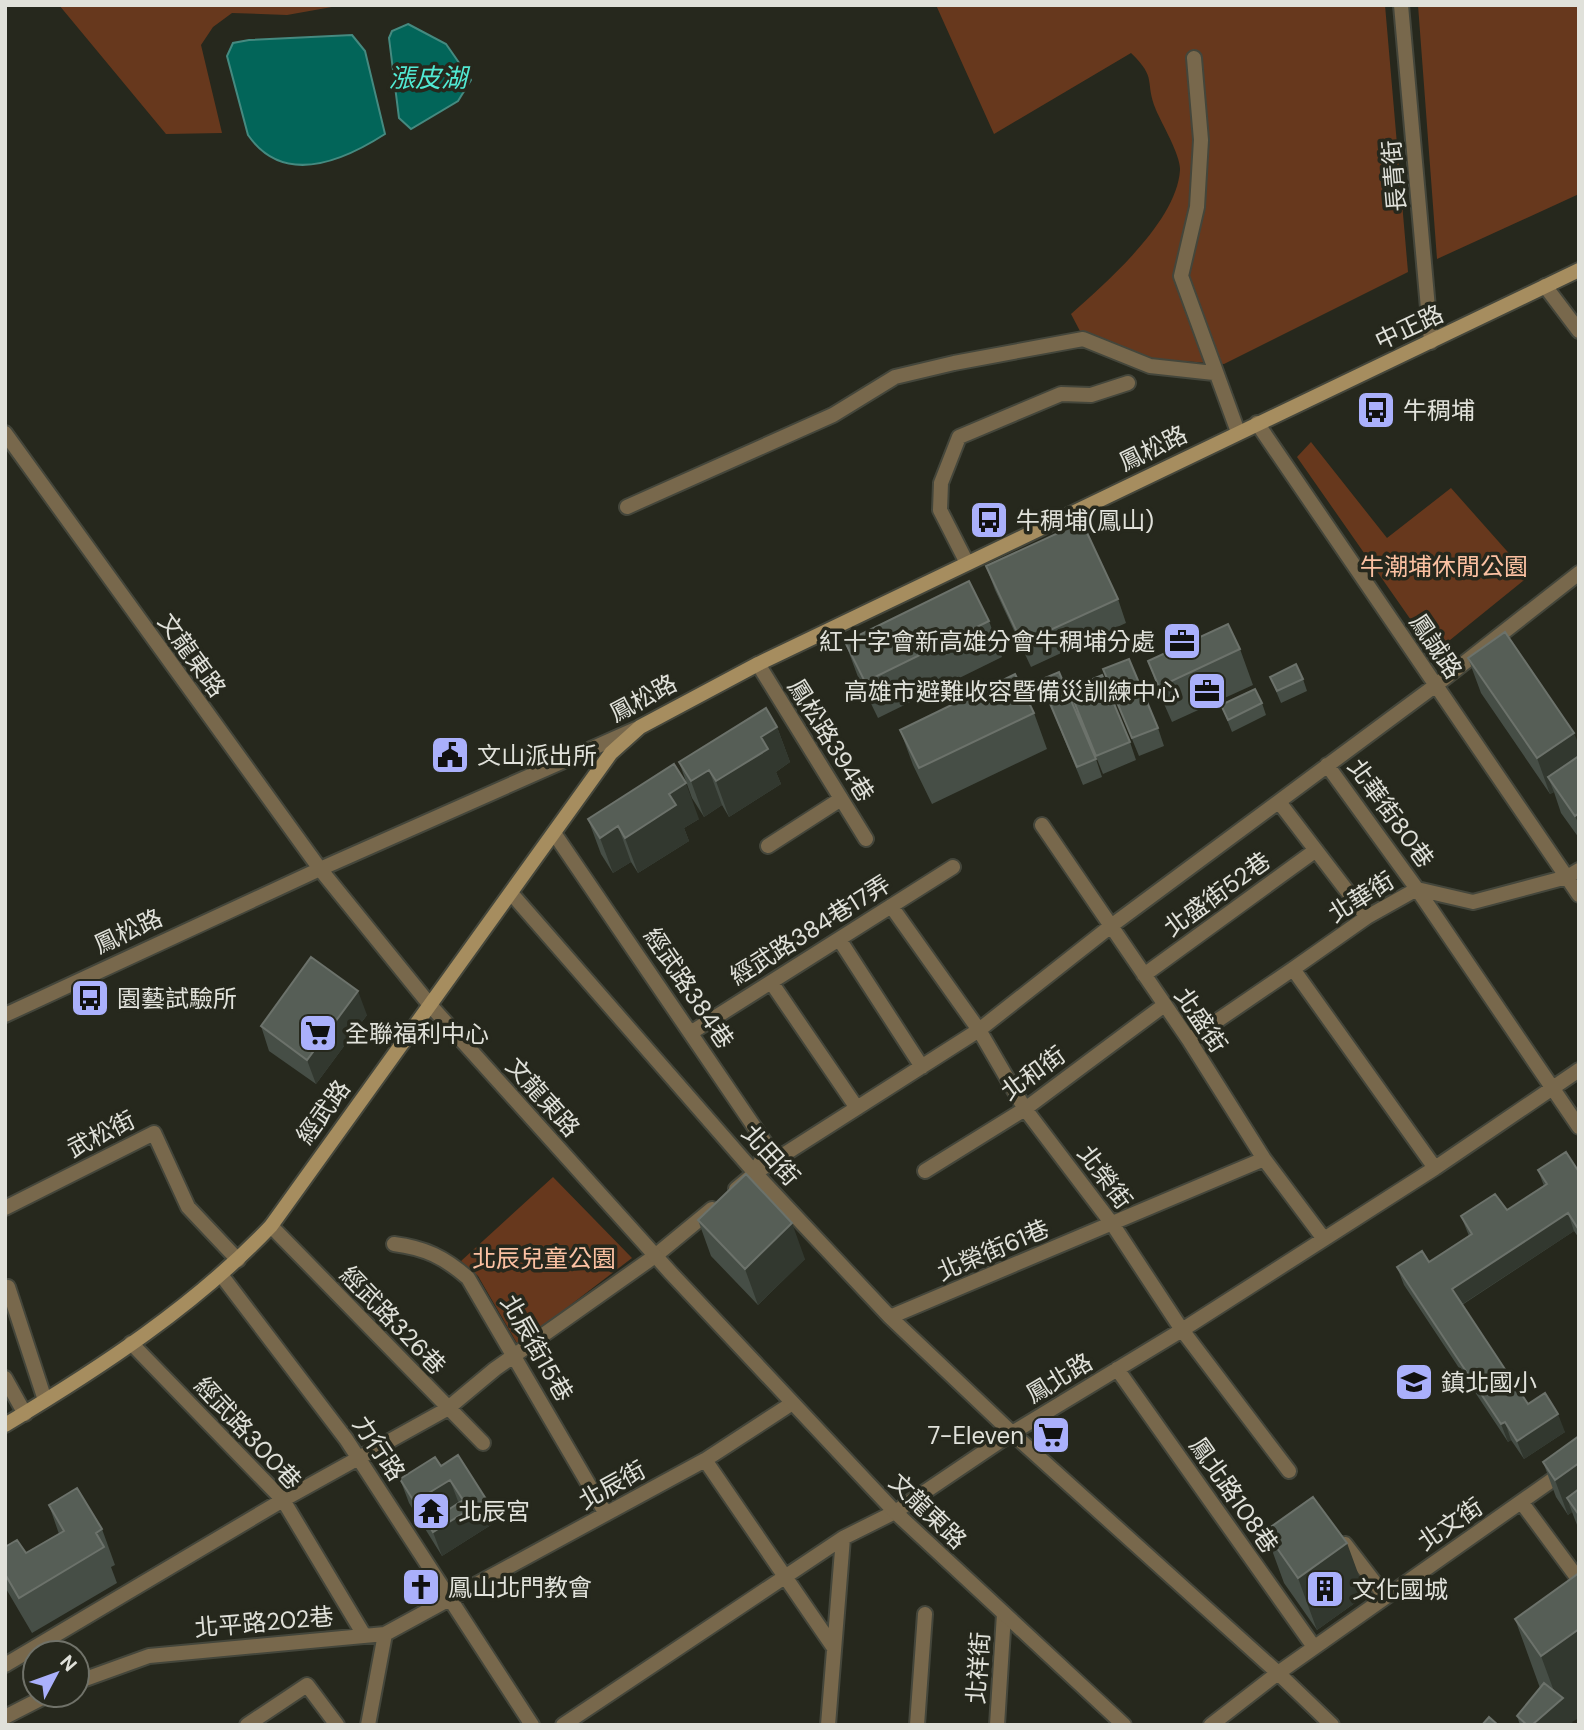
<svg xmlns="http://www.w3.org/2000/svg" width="1584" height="1730" viewBox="0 0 1584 1730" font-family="'DM Sans','Noto Sans TC',sans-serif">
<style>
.green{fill:#67381d}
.water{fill:#026559;stroke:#458a80;stroke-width:2}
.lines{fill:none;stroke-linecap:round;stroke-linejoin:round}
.minor-casing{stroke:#44463b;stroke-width:18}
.tertiary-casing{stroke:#44463b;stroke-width:18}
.secondary-casing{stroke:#44463b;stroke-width:18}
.minor{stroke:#78684c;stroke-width:14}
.tertiary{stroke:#78684c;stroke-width:14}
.secondary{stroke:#a68d5f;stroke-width:14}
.wall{fill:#464e46}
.shaded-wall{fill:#32382f}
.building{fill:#565e56;stroke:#6c726b;stroke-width:2;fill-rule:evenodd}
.labels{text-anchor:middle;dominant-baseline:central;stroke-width:7;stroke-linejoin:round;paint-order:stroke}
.street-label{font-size:24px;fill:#e0e1da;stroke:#26281d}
.poi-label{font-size:24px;fill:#e0e1da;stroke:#26281d;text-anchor:start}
.park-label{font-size:24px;fill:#fbc1a2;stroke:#26281d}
.water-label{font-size:26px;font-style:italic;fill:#51ead4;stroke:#26281d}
</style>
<rect width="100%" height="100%" fill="#26281d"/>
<path class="green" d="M59,5H343L287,15L232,13L213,27L201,45L222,133L166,134Z
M936,5H1385L1408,272L1224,364L1140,358L1081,333L1071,314C1108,281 1177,221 1180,170C1181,156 1162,124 1156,110C1144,81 1158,79 1131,53L994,134Z
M1418,5H1579V194L1437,259Z
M1311,442L1387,538L1451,488L1529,576L1434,653L1297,457Z
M553,1177L632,1258L518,1345L478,1276L461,1261Z"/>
<path class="water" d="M408,24L446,44L471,80L458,101L411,129L399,118L389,38L392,31Z
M352,35L365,51L385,134C343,161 284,187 248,135L227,56L233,43L249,40Z"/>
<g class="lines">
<defs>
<path id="minor" d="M1401,5L1431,342
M1194,58L1201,140L1197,207L1181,276L1238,432
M1545,286L1579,331
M1257,423L1579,895
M627,507L833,415L895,377L954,363L1083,339L1150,366L1214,373
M967,563L940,510L941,483L959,437L1061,394L1091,395L1128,383
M758,664L866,839
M1327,765L1417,889L1473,902L1567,877L1579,870
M1279,802L1367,917
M1042,825L1189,1040L1264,1159L1324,1239
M554,833L768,1147L756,1171
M768,846L841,799
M511,893L755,1173L890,1317L1012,1433L1278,1673L1579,1461
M891,906L979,1030L1025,1109L1113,1225L1182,1330L1289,1471
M839,939L922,1067
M1144,975L1316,850
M771,982L857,1108
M692,1032L953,867
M1189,1040L1293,969
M1435,1168L1293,969L1367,917L1417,889L1579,1127
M925,1171L1025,1109L1163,1006
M736,1189L755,1173L979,1030L1111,926L1436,685L1579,573
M5,1208L154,1133L188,1207L238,1260
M271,1226L483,1443
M394,1244C425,1248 444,1257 468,1278L606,1514
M222,1276L346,1439L532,1725
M8,1287L45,1400
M890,1317L1264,1159
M131,1343L283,1500L364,1635
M1117,1369L1314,1647
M5,1378L25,1414
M705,1460L834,1648
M1522,1503L1579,1580
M1345,1544L1385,1596
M5,1665L283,1500L447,1409L495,1369L655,1256L712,1209
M77,1682L149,1656L385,1634L705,1460L791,1404
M5,1717L48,1695
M247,1725L307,1685L337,1725
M368,1725L385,1634
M563,1725L843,1538L895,1512L1012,1433L1182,1330L1435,1168L1579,1070
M828,1725L843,1538
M917,1725L925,1614
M997,1725L1004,1614
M1211,1725L1278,1673L1332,1725"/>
<path id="tertiary" d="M5,433L320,869L430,1005L670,1272L895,1512L1124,1725
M5,1015L320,869L636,729"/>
<path id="secondary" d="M5,1425C100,1368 195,1306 271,1226L611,753L640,727L758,664L1579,270"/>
</defs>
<use href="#minor" class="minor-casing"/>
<use href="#tertiary" class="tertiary-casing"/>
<use href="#secondary" class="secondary-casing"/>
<use href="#minor" class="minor"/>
<use href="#tertiary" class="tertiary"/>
<use href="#secondary" class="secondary"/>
</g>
<path class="wall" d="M986,566L1118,599L1126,623L1031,667L995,590Z
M989,621L1002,657L878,718L858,677L845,642Z
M1240,649L1253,685L1172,722L1161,697L1148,661Z
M1468,658L1579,745V838L1561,813L1554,792L1550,794L1481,693Z
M1103,669L1158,728L1164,746L1139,756Z
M1270,677L1303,679L1307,691L1281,703Z
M1040,680L1096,759L1102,777L1083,785Z
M1069,689L1130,742L1136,760L1103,774Z
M1262,703L1266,715L1232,732L1221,705Z
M1034,713L1047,749L932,804L913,765L900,730Z
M777,727L790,762L776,772L781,784L729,817L722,805L704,817L692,798L679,762Z
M588,819H699L684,828L689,841L638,873L631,862L613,873L601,854Z
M367,1015L316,1084L269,1051L261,1026Z
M1538,1170L1579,1172V1238L1574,1231L1462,1305L1528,1404L1565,1432L1524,1459L1511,1440L1508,1442L1404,1285L1397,1267L1429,1262L1469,1236L1461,1216L1507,1210L1544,1186Z
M698,1220L805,1259L758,1305L711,1256Z
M1579,1436V1530L1572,1512L1568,1515L1556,1497L1543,1462Z
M441,1466L486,1499L494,1523L442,1556L409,1503L400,1479Z
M49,1505L102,1529L115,1565L111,1567L117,1583L32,1633L5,1587V1547L26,1553L59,1534Z
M1265,1531L1366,1595L1317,1630L1284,1583Z
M1579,1573L1572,1722L1573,1725H1520L1517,1716L1540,1688L1515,1619Z"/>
<path class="shaded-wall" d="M777,727L790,762L776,772L781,784L729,817L716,781L761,737Z
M1574,733L1579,745V774L1548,777L1554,792L1550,794L1537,758Z
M709,770L722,805L704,817L691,781Z
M686,783L699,819L684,828L689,841L638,873L625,838L669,794Z
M1579,813V825L1575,816Z
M618,826L631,862L613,873L600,838Z
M358,991L367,1015L316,1084L307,1060Z
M1568,1213L1574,1231L1458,1307L1452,1289Z
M792,1223L805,1259L758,1305L745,1269Z
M1558,1414L1565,1432L1524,1459L1517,1441Z
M1505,1422L1511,1440L1508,1442L1501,1424Z
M1579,1463V1508L1567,1498L1572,1512L1568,1515L1555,1480Z
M450,1480L459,1504L436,1518L427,1494Z
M486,1499L494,1523L442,1556L433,1532Z
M1347,1543L1366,1595L1317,1630L1298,1578Z
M1579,1629V1718L1572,1722L1573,1725H1532L1558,1702L1541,1656Z"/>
<path class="building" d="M1082,522L1118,599L1022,643L986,566Z
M969,581L989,621L865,682L845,642Z
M1228,624L1240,649L1159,687L1148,661Z
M1505,632L1574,733L1537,758L1468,658Z
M1129,659L1158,728L1132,738L1103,669Z
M1296,664L1303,679L1277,691L1270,677Z
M1059,672L1096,759L1077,767L1040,680Z
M1015,674L1034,713L919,768L900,730Z
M1102,675L1130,742L1096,756L1069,689Z
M1255,689L1262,703L1228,720L1221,705Z
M766,708L777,727L761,737L768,749L716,781L709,770L691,781L679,762Z
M1579,756V813L1575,816L1548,777Z
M674,764L686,783L669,794L676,805L625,838L618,826L600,838L588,819Z
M311,957L358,991L307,1060L261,1026Z
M1566,1152L1579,1172V1230L1568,1213L1452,1289L1528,1404L1545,1393L1558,1414L1517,1441L1505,1422L1501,1424L1397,1267L1422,1251L1429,1262L1472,1234L1461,1216L1495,1194L1507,1210L1547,1184L1538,1170Z
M746,1174L792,1223L745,1269L698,1220Z
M1579,1436V1463L1555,1480L1543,1462Z
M458,1455L486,1499L433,1532L400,1479L435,1457L441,1466ZM450,1480L463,1500L448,1510L445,1506L438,1510L427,1494Z
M77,1488L102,1529L96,1533L104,1547L19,1598L5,1574V1547L17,1540L26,1553L64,1531L49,1505Z
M1579,1489V1515L1567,1498Z
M1313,1497L1347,1543L1298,1578L1265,1531Z
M1579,1573V1629L1541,1656L1515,1619Z
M1544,1683L1563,1698L1532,1725H1527L1517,1716Z
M1489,1717L1498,1725H1482Z"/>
<defs>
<symbol id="bus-square" viewBox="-11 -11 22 22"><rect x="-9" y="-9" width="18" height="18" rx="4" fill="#aab0fb" stroke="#26281d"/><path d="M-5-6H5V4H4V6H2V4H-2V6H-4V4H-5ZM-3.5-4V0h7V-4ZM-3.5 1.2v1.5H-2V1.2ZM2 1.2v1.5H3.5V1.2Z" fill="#111"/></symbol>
<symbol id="office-square" viewBox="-11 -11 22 22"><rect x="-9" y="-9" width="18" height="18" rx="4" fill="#aab0fb" stroke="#26281d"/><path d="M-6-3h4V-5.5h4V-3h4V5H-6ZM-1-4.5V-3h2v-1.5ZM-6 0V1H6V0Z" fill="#111"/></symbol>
<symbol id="civic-square" viewBox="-11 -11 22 22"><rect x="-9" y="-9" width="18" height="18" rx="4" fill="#aab0fb" stroke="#26281d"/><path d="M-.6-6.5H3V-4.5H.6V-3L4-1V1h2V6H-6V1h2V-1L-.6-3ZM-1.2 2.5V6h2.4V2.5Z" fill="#111"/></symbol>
<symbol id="supermarket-square" viewBox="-11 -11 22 22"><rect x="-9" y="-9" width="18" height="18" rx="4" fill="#aab0fb" stroke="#26281d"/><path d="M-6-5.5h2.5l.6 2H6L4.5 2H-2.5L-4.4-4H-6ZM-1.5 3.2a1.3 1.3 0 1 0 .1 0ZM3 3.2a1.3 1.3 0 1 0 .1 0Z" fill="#111"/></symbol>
<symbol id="school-square" viewBox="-11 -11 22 22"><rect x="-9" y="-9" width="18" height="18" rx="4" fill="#aab0fb" stroke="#26281d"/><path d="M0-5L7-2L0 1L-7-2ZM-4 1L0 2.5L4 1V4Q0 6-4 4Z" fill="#111"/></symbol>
<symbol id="temple-square" viewBox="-11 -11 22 22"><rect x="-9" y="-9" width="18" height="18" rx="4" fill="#aab0fb" stroke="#26281d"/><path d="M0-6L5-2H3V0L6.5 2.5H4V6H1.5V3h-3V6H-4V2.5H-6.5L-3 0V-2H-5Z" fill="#111"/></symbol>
<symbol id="church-square" viewBox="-11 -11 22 22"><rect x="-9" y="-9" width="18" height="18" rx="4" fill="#aab0fb" stroke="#26281d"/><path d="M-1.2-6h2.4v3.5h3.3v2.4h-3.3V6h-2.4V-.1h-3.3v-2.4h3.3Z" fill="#111"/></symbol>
<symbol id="building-square" viewBox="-11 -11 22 22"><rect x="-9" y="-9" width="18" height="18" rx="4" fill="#aab0fb" stroke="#26281d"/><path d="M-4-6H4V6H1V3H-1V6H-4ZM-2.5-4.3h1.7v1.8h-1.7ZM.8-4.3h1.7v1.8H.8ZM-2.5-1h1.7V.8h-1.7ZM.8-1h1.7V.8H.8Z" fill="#111"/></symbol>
</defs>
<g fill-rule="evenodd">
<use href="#bus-square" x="1354" y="388" width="44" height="44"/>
<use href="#bus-square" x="967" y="498" width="44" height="44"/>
<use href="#office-square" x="1160" y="619" width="44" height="44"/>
<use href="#office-square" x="1185" y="669" width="44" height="44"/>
<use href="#civic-square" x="428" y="733" width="44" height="44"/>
<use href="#bus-square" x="68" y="976" width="44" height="44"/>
<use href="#supermarket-square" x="296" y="1011" width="44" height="44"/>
<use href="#school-square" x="1392" y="1360" width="44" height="44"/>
<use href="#supermarket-square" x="1029" y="1413" width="44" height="44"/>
<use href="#temple-square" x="409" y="1489" width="44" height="44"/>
<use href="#church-square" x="399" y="1565" width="44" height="44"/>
<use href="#building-square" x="1303" y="1567" width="44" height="44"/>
</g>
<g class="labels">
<g class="street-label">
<text transform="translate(1394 176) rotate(-95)">長青街</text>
<text transform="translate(1409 327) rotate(-25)">中正路</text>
<text transform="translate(1153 448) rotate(-26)">鳳松路</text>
<text transform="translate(1436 646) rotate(56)">鳳誠路</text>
<text transform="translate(192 655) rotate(54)">文龍東路</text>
<text transform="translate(643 698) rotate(-28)">鳳松路</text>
<text transform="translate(831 740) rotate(58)">鳳松路394巷</text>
<text transform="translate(1391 813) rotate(54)">北華街80巷</text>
<text transform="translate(1217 894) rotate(-36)">北盛街52巷</text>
<text transform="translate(1361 897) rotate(-32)">北華街</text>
<text transform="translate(810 930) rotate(-32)">經武路384巷17弄</text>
<text transform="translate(128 931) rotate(-25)">鳳松路</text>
<text transform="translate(689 988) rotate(56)">經武路384巷</text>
<text transform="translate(1201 1020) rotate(56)">北盛街</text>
<text transform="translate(1033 1073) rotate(-36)">北和街</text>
<text transform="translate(543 1097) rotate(48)">文龍東路</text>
<text transform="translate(323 1112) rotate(-54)">經武路</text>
<text transform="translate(101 1134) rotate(-27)">武松街</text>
<text transform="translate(771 1155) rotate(48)">北田街</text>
<text transform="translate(1105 1177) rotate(53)">北榮街</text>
<text transform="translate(993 1250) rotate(-23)">北榮街61巷</text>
<text transform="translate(393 1320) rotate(46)">經武路326巷</text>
<text transform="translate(537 1348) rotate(60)">北辰街15巷</text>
<text transform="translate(1059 1378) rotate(-31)">鳳北路</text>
<text transform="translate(248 1433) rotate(47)">經武路300巷</text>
<text transform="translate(379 1448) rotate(56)">力行路</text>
<text transform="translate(612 1485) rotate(-29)">北辰街</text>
<text transform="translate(1234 1495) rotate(55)">鳳北路108巷</text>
<text transform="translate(928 1511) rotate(44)">文龍東路</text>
<text transform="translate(1450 1524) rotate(-34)">北文街</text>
<text transform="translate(264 1622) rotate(-5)">北平路202巷</text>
<text transform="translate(978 1668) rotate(-86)">北祥街</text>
</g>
<g class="poi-label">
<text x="1403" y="410">牛稠埔</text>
<text x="1016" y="520">牛稠埔(鳳山)</text>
<text x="1155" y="641" text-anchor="end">紅十字會新高雄分會牛稠埔分處</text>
<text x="1180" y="691" text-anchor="end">高雄市避難收容暨備災訓練中心</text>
<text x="477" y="755">文山派出所</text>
<text x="117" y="998">園藝試驗所</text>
<text x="345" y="1033">全聯福利中心</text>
<text x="1441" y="1382">鎮北國小</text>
<text x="1024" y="1435" text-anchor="end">7-Eleven</text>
<text x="458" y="1511">北辰宮</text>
<text x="448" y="1587">鳳山北門教會</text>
<text x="1352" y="1589">文化國城</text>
</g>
<g class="park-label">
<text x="1444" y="566">牛潮埔休閒公園</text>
<text x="544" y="1258">北辰兒童公園</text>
</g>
<g class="water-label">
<text x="428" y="78">漲皮湖</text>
</g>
</g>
<rect width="1584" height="1730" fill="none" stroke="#e0e1da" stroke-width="14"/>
<g transform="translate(56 1674) rotate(49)"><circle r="33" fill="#26281d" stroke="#707269" stroke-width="2"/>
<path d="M0-5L12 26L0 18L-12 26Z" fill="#aab0fb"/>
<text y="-10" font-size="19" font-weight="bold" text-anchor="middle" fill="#e0e1da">N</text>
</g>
</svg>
